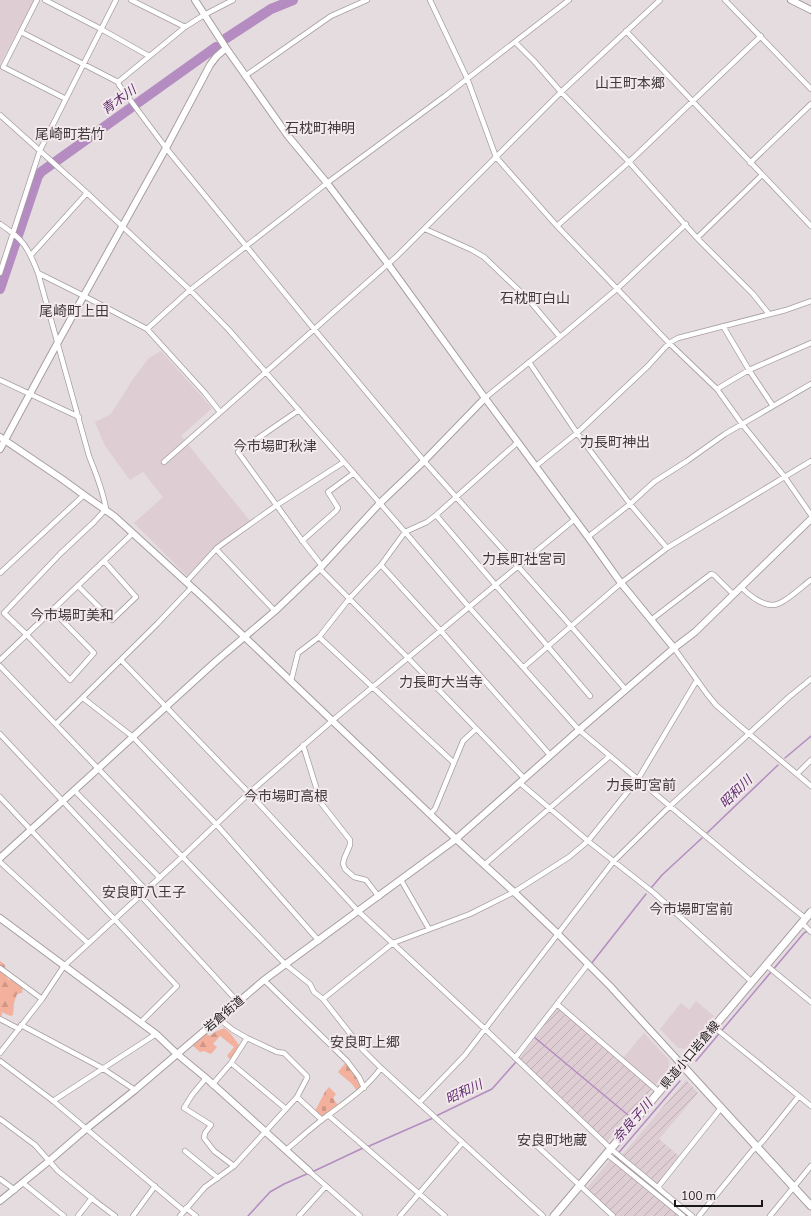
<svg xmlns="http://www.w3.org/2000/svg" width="811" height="1216" viewBox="0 0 811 1216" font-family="'Nunito Sans','Noto Sans JP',sans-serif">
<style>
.built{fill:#decdd2}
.industrial{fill:url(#industrial-furrows)}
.forest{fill:url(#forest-firs)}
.cemetery{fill:url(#cemetery-stones)}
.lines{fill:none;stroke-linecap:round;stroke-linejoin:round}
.stream{stroke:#b58cc2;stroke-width:1.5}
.river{stroke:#b58cc2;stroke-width:10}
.minor-casing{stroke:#a69ea1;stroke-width:6}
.tertiary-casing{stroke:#a69ea1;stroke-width:8}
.secondary-casing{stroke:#a69ea1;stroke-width:9}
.minor{stroke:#fff;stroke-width:4.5}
.tertiary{stroke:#fff;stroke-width:6}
.secondary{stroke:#fff;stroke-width:7}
.labels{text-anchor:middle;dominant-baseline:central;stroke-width:4;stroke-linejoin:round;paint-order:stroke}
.street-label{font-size:12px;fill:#1a1718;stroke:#f2e9ec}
.water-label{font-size:13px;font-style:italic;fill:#602d6f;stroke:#f2e9ec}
.quarter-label{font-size:14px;fill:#40393b;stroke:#f2e9ec}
</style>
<defs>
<pattern id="industrial-furrows" width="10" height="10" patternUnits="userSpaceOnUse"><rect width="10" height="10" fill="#decdd2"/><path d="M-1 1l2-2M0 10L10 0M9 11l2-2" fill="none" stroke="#beafb4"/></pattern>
<pattern id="forest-firs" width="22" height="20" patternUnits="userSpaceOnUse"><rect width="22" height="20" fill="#f2b09d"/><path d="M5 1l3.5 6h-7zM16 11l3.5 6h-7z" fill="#cf9786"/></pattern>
<pattern id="cemetery-stones" width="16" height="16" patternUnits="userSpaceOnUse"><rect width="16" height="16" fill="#f2b09d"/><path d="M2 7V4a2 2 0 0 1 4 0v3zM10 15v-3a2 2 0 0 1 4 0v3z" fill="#cf9786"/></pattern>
</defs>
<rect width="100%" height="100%" fill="#e4dcde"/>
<path class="built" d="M0,0H34L0,64Z
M161,351L212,408L181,436L250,521L218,544L187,576L134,523L163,497L143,472L130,480L105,446L95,422L111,414L133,379L149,358Z
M696,1001L714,1016L686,1049L678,1048L660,1029L681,1003L689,1010Z
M644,1033L669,1060V1069L655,1086L623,1058Z"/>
<path class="industrial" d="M558,1008L653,1088L607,1142L519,1059Z
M686,1080L698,1093L659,1139L680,1157L658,1184L622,1155Z
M611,1159L681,1216H615L586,1189Z"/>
<path class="forest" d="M0,961L4,964L6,969C4,974 6,976 9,980L12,977L23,985L22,993L17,994L14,1003L13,1015L10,1016L2,1012V1015L0,1017Z
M224,1028C231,1032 234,1039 240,1046L231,1060L227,1056L234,1047L220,1036L213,1044L217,1047L211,1054L204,1051L200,1052L192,1045L205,1033L210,1036L215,1032Z"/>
<path class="cemetery" d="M347,1061L364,1088L358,1092L352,1084L338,1072Z
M329,1087L336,1094L333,1098L338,1105L324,1116H322L315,1111L325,1092Z"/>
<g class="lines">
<path class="stream" d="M785,758L811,736
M707,833L778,765
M651,888L662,875L702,838
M591,964L646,894
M534,1037L628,1115
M696,1061L804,933L808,931
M680,1081L615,1157L687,1216
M436,1116L492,1089L515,1063L521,1053
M367,1147L433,1118
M312,1172L363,1148
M248,1216L270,1192L284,1184L309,1173"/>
<path class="river" d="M225,39L271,9L293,0
M0,289L38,176L41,172L216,47"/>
<defs>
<path id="minor" d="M37,0L3,67L66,99
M45,0L101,29L149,56
M131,0L185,27
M430,0L467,78L496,157L557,226L669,343L717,389L742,424L784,476L811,515
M725,0L811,89
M626,31L811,226
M21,32L118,82L119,85L166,148L314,329L424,461L564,618L626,690
M515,42L534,61L561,92L629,162L697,238L753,294L769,314
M245,76L331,16L367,0
M118,82L185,27L204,15L233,0
M0,115L87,193L190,290L229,330L405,532L468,606L579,730L745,869L805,918
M750,163L811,104
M0,224C23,239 28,247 38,273L89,456C96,474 103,490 106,509L94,522L60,554L4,613L27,635L70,680L94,653L53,611
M557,226L629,162L761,36
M425,229L472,250L484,257L529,300L560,337
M697,238L762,175
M31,255L87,193
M0,273L40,150L116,0
M38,273L84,296L147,329L205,393L220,412
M723,326L749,370L773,406
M147,329L190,290L327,183L445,96L569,0
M529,362L577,433L630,504L667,548
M0,380L79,417
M717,389L749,370L811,343
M485,398L560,337L618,288L686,224
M299,410L238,452L301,539L322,566
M164,462L397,256L561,92L660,0
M536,466L577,433L648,366L669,343L678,338L786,310L811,301
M436,515L590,696
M588,537L630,504L654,482L687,461L725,434L811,384
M302,541L336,511L338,508L328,492L354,473
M216,549L275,611
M381,565L440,630L550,755
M319,568L410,660L524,778
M0,573L84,495
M186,582L217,548L225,542L277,505L344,462
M78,586L112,620L136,597L104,561
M741,587C750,596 767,610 780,603C789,599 803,586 811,580
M651,620L711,574L714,575L733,594
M319,637L454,763
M674,648L707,694L716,705L734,721L811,786
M0,660L133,533
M121,660L249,793L358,911L485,1029L611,1149L692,1216
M0,666L285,964L310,984L314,992L323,999L363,1050L381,1068L543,1216
M524,667L621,583L667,548L811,461
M291,681L298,653L319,637L349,599L381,565L405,532L427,522L436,515L518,442
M83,698L133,737L216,824L319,941
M56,724L157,624L192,587
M0,734L146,890
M303,745L321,803L350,840V845L344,859L343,864L345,869L354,877L366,880L379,897
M797,774L811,760
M520,783L588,841L654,893L752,982
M74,790L160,878
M0,797L177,986L141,1022
M430,814L435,809L463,741L476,729
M0,862L88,943
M484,865L610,756
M401,880L429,929
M140,895L238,1002
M802,923L811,932
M766,965L811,1002
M0,968L42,999
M264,980L347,1061L359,1077L364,1088
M323,999L393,943L470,914L514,892L569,857L588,841L638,779L697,680
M557,1004L659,1092
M0,1019L19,1029
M21,1025L102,1068L135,1090
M714,1027L811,1106
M0,1053L42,999L64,966L182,857L249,793L333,720L575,519
M515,1058L588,964
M0,1061L52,1100L184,1211
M231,1063L286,1109
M206,1078L192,1095L184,1108L211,1125L205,1133L204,1138L214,1151L234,1166
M212,1085L231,1063L247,1038
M297,1097L322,1120
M53,1101L156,1034
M419,1103L465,1055L613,862L670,806L789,697L811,679
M328,1115L445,1216
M0,1119L35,1145L58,1171L95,1201L115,1216
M535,1144L613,1216
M286,1150C298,1140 310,1129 323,1119C344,1103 366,1089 381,1068
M185,1151L218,1178
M607,1154L683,1216
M309,1171L360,1216
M0,1179L15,1190
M23,1183L64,1216
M658,1187L721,1108
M186,1208L196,1216
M78,1216L92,1198
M133,1216L155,1186
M180,1216L205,1187L234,1166L286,1109L297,1097L307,1078V1076L284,1053L277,1052L247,1038L233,1030L218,1018
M299,1216L326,1186
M400,1216L462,1143
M699,1216L752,1151L762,1142L799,1096
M770,1216L811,1166"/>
<path id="tertiary" d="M195,0L226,48L288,136L327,183L388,264L485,398L588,537L621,583L674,648
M791,0L811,10
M0,437L62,479L84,495L114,516L206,600L456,839L514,892L558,934L610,986L682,1065
M0,449L58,342L166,148L210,65L216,57L226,48
M0,858L215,662L275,611L322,566L380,503L424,461L485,398
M0,918L156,1034L177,1054L206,1078L309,1171
M0,1201L49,1161L86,1129L135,1090L264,980L456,839L579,730L674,648L695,632L811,519"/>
<path id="secondary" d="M682,1065L811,1206
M554,1216L811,912"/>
</defs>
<use href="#minor" class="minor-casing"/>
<use href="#tertiary" class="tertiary-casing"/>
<use href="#secondary" class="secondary-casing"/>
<use href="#minor" class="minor"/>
<use href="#tertiary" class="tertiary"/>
<use href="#secondary" class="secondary"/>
</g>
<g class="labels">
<g class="street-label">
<text transform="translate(224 1014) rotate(-40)">岩倉街道</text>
<text transform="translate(690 1055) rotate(-50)">県道小口岩倉線</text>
</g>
<g class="water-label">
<text transform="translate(119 100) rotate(-36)">青木川</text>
<text transform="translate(736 792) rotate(-44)">昭和川</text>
<text transform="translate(464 1092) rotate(-25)">昭和川</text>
<text transform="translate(633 1121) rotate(-49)">奈良子川</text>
</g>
<g class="quarter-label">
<text x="630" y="83">山王町本郷</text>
<text x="320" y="128">石枕町神明</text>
<text x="70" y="134">尾崎町若竹</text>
<text x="535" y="298">石枕町白山</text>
<text x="74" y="311">尾崎町上田</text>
<text x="615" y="442">力長町神出</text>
<text x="275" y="446">今市場町秋津</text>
<text x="524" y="559">力長町社宮司</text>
<text x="72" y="615">今市場町美和</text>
<text x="441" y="682">力長町大当寺</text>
<text x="641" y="785">力長町宮前</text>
<text x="286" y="796">今市場町高根</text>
<text x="144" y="892">安良町八王子</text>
<text x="691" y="909">今市場町宮前</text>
<text x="365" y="1042">安良町上郷</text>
<text x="552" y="1140">安良町地蔵</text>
</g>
</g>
<path d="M675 1200v6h87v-6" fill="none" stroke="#1a1718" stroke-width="2"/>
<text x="681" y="1200" font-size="12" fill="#1a1718" stroke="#f2e9ec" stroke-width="3" paint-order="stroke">100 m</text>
</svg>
